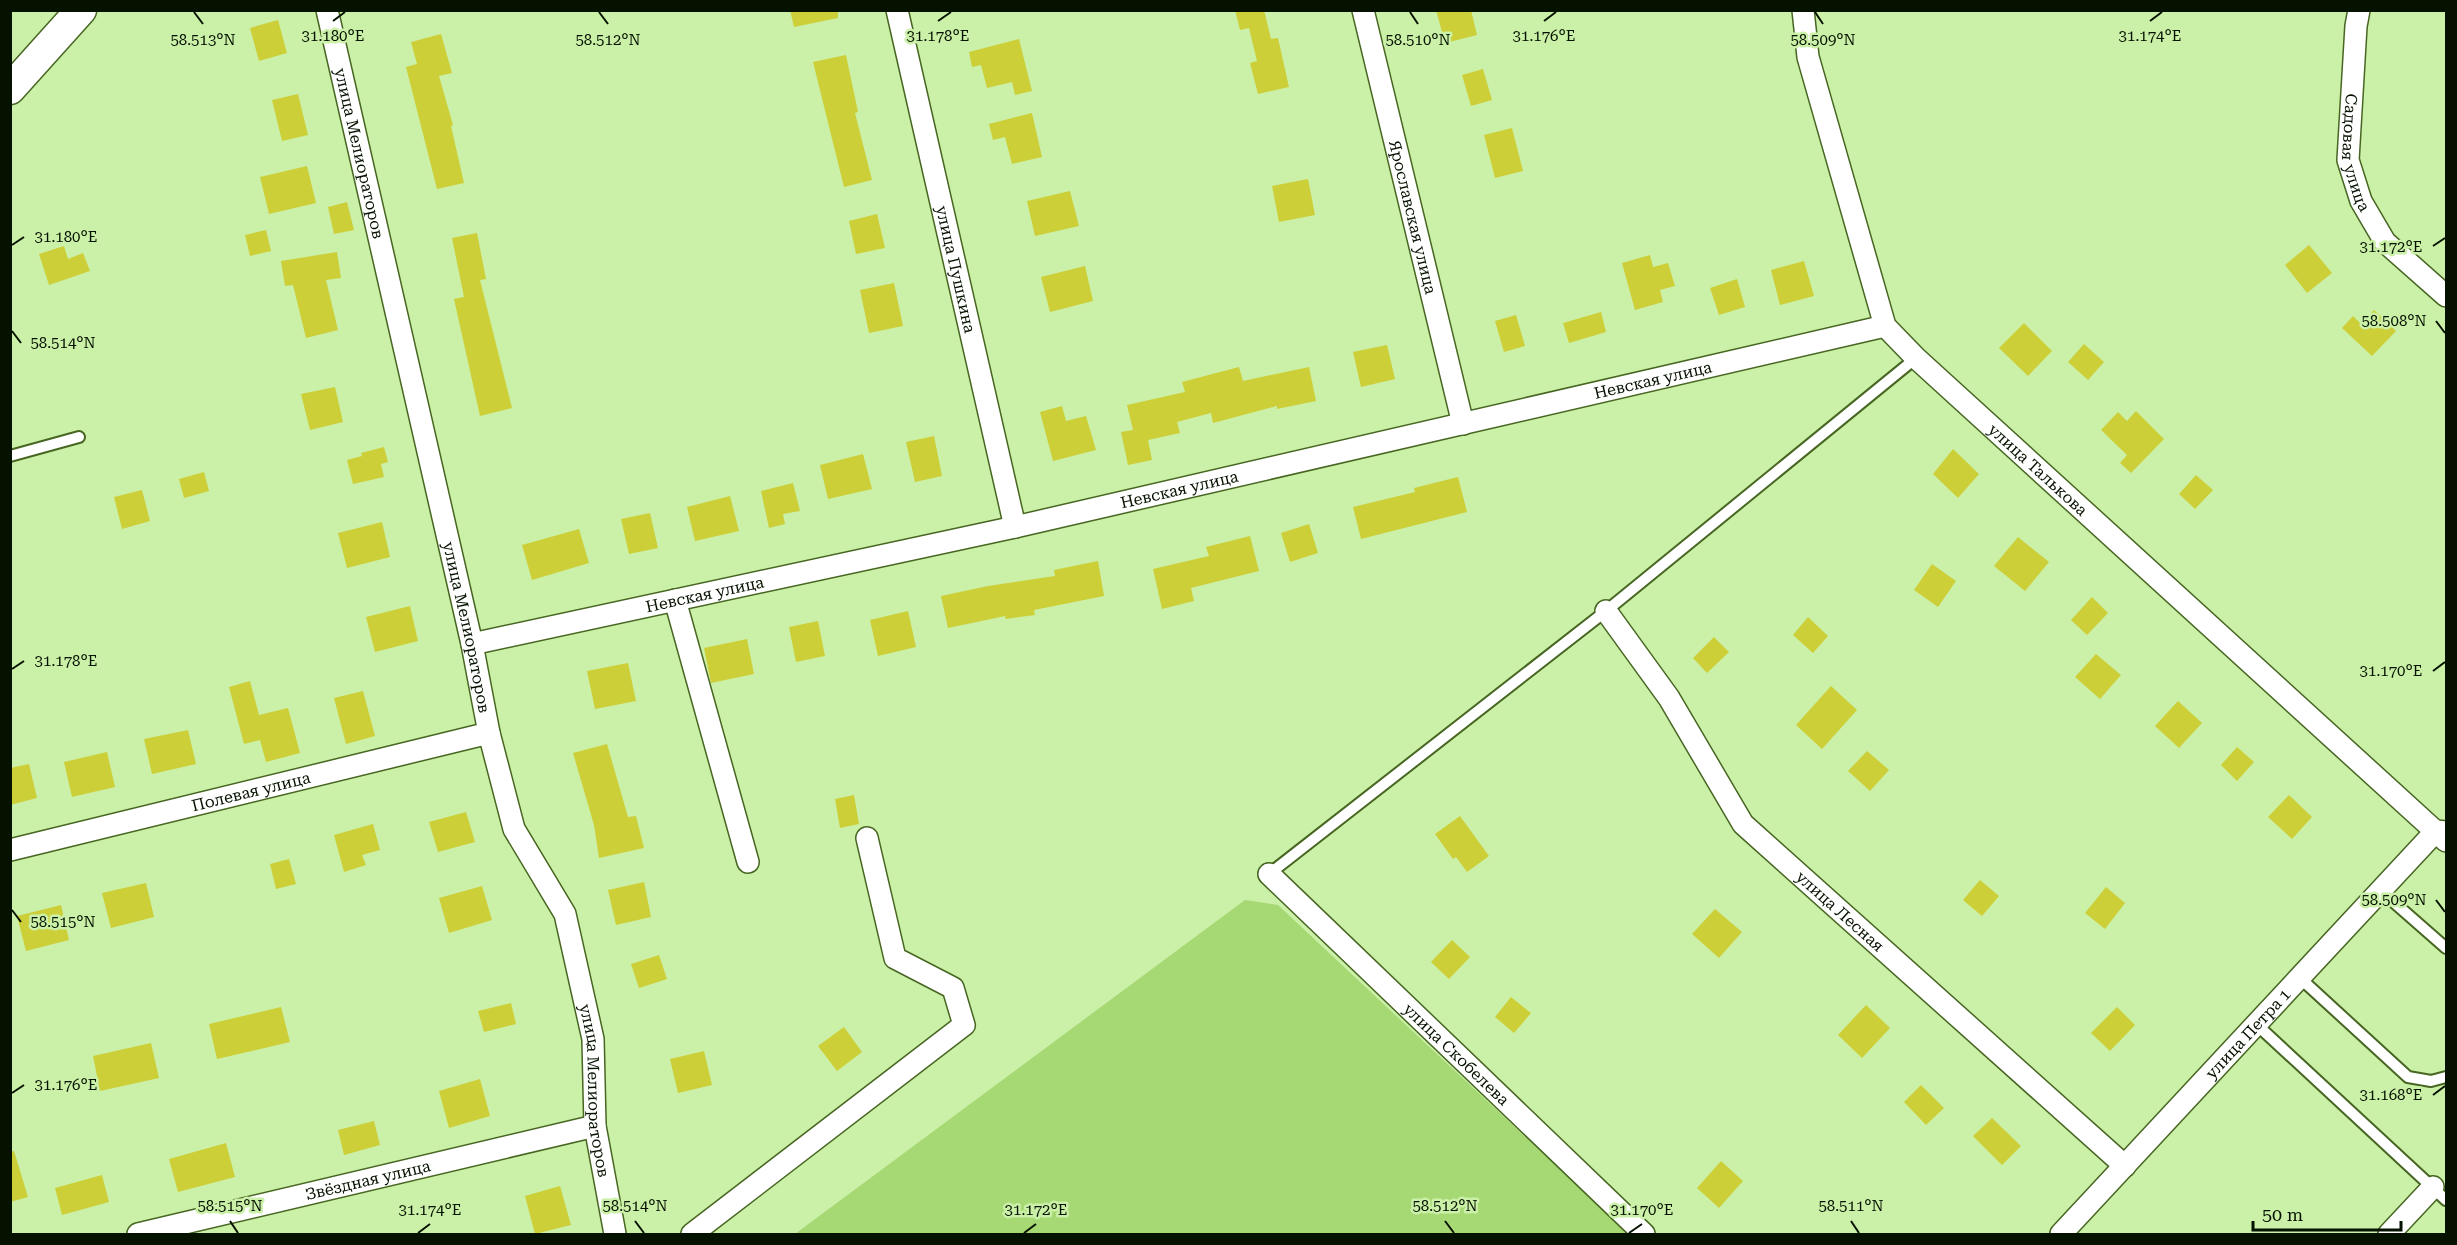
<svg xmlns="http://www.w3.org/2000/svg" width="2457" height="1245" viewBox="0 0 2457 1245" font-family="'Roboto Serif',serif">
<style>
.green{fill:#a6d873}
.building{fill:#cdcf38}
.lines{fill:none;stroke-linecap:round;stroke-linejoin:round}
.lane-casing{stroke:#476622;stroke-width:14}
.street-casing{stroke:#476622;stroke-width:24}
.secondary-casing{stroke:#476622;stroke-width:33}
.lane{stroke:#fff;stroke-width:10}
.street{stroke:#fff;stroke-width:21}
.secondary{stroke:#fff;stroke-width:30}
.ticks{fill:none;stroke:#061200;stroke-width:2}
.labels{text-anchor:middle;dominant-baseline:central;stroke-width:5;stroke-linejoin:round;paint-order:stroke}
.street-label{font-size:16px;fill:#061200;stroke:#cbf0a8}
.ticks-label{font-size:15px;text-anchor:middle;fill:#061200;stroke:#cbf0a8;stroke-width:5;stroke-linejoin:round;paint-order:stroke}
</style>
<rect width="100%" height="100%" fill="#cbf0a8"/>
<path class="green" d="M1245,900L1278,905L1629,1234H795Z"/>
<path class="building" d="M790,10H838V18L794,27Z
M1235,10H1264L1271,39L1278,38L1289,87L1258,94L1250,63L1257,61L1249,28L1240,30Z
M1436,10H1471L1477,35L1445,43Z
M278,20L287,53L259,61L250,28Z
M441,34L452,73L439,76L453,125L451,126L464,183L437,189L406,67L417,64L411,42Z
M1019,39L1032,91L1015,95L1012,82L987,88L981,65L972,67L969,52Z
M846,55L858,112L855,113L872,180L844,187L813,62Z
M1483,69L1492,100L1471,106L1462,75Z
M298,94L308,135L282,141L272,100Z
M1032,113L1042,157L1012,164L1005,137L993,140L989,124Z
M1512,128L1523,171L1495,178L1484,135Z
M307,166L316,203L269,214L260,177Z
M1308,179L1315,215L1279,222L1272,186Z
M1070,191L1079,226L1035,236L1027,201Z
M347,202L354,230L334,234L328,207Z
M877,214L885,248L856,254L849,221Z
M266,230L271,251L250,256L245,235Z
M477,233L486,279L480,280L512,408L480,416L454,299L464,297L452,238Z
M2309,245L2332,273L2307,293L2285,265Z
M64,246L68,259L83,253L90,271L49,285L39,254Z
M337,252L341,278L326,280L338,330L306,338L293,285L285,286L281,261Z
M1650,255L1653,267L1668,263L1675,286L1660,290L1663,302L1635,310L1622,263Z
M1804,261L1814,296L1780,305L1771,270Z
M1085,266L1093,301L1050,312L1041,277Z
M1737,279L1745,307L1719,315L1710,288Z
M894,283L903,326L869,333L860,290Z
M2374,310L2396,331L2372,356L2342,328L2353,316L2361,324Z
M1601,312L1606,332L1569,343L1563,323Z
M1516,315L1525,346L1504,352L1495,321Z
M2024,323L2052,351L2028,376L1999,348Z
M2084,344L2104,362L2088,380L2068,362Z
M1387,345L1395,379L1361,387L1353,352Z
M1239,367L1243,381L1309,367L1316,401L1277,409V406L1213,423L1211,413L1177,422L1180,433L1148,440L1152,460L1128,465L1121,432L1133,430L1127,405L1185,392L1182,382Z
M335,387L343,422L310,430L301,394Z
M1062,406L1066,421L1086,416L1096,450L1053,461L1040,412Z
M2136,411L2164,439L2131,473L2120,463L2127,455L2101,430L2118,412L2127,421Z
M934,436L942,476L915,482L906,442Z
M384,447L388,462L381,464L384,477L353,484L347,460L362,456L361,453Z
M1953,449L1979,474L1958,498L1933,474Z
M863,454L872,489L828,499L820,465Z
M204,472L209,491L184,498L179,479Z
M2196,475L2213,490L2195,509L2179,494Z
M1458,477L1467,512L1361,539L1353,507L1415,492L1414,488Z
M793,483L800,511L783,514L785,524L769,528L761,491Z
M142,490L150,521L122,529L114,497Z
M730,496L739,531L695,541L687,507Z
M650,513L658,548L629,554L621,519Z
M382,522L390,557L347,568L338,533Z
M1309,524L1318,553L1290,562L1281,533Z
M579,529L589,563L532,580L522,545Z
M1250,536L1259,571L1191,588L1194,601L1162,609L1153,569L1209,556L1206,547Z
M2018,537L2049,562L2025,591L1994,566Z
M1098,561L1104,596L1034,610L1035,615L1006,619L1005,616L948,628L941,596L988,586L1055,576L1054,570Z
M1932,564L1956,581L1938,607L1914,590Z
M2092,597L2108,613L2087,635L2071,620Z
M410,606L418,641L375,652L366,617Z
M908,611L916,647L878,656L870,620Z
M1808,617L1828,636L1813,653L1793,635Z
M818,621L825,656L796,662L789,627Z
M1714,637L1729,652L1707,673L1693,658Z
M747,639L754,674L711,683L704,648Z
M2096,654L2121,675L2100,699L2075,677Z
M628,663L636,701L595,709L587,671Z
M250,681L259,715L288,708L300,753L266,762L260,740L244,744L229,687Z
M1831,686L1857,710L1822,749L1796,725Z
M363,691L375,736L346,744L334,698Z
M2178,701L2202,723L2179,748L2155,726Z
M188,730L196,764L152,774L144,739Z
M607,744L628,817L636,816L644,848L599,858L594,825L573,753Z
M2237,747L2254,762L2237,781L2221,765Z
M1867,751L1889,770L1870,791L1848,771Z
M107,752L115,787L72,797L64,762Z
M29,764L37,798L10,805V768Z
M854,795L859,824L840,828L835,799Z
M2289,795L2312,817L2292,839L2268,817Z
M466,812L475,842L438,852L429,822Z
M1460,816L1489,856L1467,872L1456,857L1453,859L1435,834Z
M373,824L380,850L362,855L366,865L344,872L334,835Z
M289,859L296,884L276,889L270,864Z
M1980,880L1999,896L1982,916L1963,900Z
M644,882L651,917L616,925L608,890Z
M146,883L154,917L111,928L102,893Z
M482,886L492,920L449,933L439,898Z
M2106,887L2125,903L2105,929L2085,913Z
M61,905L69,940L26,951L17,916Z
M1715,909L1742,932L1719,958L1692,934Z
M1452,940L1470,957L1449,979L1431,962Z
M659,955L667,979L639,988L631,964Z
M1511,997L1531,1013L1514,1033L1495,1017Z
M511,1003L516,1024L484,1032L478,1011Z
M1866,1005L1890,1028L1862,1058L1838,1035Z
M281,1007L290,1042L217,1059L209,1024Z
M2117,1007L2135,1025L2110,1051L2091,1033Z
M844,1027L862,1052L837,1071L818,1046Z
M151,1043L159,1078L100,1091L93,1056Z
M704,1051L712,1085L678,1093L670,1059Z
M480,1079L490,1116L449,1128L439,1091Z
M1921,1085L1944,1108L1926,1125L1904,1102Z
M1992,1118L2021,1146L2002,1165L1973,1136Z
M374,1121L380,1145L344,1155L338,1130Z
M226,1143L235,1177L178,1192L169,1159Z
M14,1151L28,1197L10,1202V1152Z
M1721,1161L1743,1181L1719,1208L1697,1188Z
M102,1175L109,1202L62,1215L55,1188Z
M560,1186L571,1225L535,1234L525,1196Z"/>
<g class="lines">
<defs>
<path id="lane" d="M10,456L79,437
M1269,874L1606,611L1916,358
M2381,891L2446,948
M2300,978L2408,1077L2431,1081L2446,1077
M2256,1024L2446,1200"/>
<g id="street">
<path id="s1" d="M327,10L472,644L489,733L514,829L565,914L593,1039L595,1126L615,1234"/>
<path id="s2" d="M897,10L1015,527"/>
<path id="s3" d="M1363,10L1463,424"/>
<path id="s4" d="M1803,10L1808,57L1885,326L1916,358L2446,841"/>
<path id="s5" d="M2359,10L2356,26L2348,160L2361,201L2385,242L2446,296"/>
<path d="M675,600L748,862"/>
<path id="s6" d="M1606,611L1669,698L1743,824L2125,1166"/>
<path id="s7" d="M472,644L1015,527L1885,326"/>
<path id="s8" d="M10,850L489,733"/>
<path id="s9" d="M1269,874L1644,1234"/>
<path id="s10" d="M138,1234L595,1126"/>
<path d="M692,1234L964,1025L953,988L895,958L867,838"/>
<path id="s11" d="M2061,1234L2436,831L2446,832"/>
<path d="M2389,1234L2433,1187"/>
</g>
<path id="secondary" d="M10,89L81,10"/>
</defs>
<use href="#lane" class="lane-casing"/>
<use href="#street" class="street-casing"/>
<use href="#secondary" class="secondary-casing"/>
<use href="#lane" class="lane"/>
<use href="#street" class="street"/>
<use href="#secondary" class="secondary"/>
</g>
<path class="ticks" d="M194,12L203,24M599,12L608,24M1410,12L1418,24M1815,12L1823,24M333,21L345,12M938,21L951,12M1544,21L1556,12M2150,21L2162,12M12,245L24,237M2433,246L2445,238M2436,321L2445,333M12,331L21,343M12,669L24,661M2433,671L2445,662M2436,900L2445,912M12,910L21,922M12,1093L24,1085M2433,1095L2445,1086M230,1221L238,1233M635,1221L644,1233M1445,1221L1454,1233M1851,1221L1859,1233M418,1233L430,1224M1024,1233L1036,1224M1629,1233L1642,1224"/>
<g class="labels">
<g class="street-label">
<text stroke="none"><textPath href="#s5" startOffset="144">Садовая улица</textPath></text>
<text stroke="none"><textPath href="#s1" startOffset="147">улица Мелиораторов</textPath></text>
<text stroke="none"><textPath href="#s3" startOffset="213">Ярославская улица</textPath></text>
<text stroke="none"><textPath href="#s2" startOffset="266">улица Пушкина</textPath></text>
<text stroke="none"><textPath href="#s7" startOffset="1210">Невская улица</textPath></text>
<text stroke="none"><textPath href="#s4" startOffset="537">улица Талькова</textPath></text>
<text stroke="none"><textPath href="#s7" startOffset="724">Невская улица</textPath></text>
<text stroke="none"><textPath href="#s7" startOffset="238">Невская улица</textPath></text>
<text stroke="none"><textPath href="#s1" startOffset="633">улица Мелиораторов</textPath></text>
<text stroke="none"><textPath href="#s8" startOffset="248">Полевая улица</textPath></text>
<text stroke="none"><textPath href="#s6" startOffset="384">улица Лесная</textPath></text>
<text stroke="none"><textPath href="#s11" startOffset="274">улица Петра 1</textPath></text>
<text stroke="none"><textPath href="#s9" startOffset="260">улица Скобелева</textPath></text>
<text stroke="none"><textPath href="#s1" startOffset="1119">улица Мелиораторов</textPath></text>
<text stroke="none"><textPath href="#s10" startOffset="236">Звёздная улица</textPath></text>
</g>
</g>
<g class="ticks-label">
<text x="333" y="41">31.180°E</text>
<text x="938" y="41">31.178°E</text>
<text x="1544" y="41">31.176°E</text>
<text x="2150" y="41">31.174°E</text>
<text x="203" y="45">58.513°N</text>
<text x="608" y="45">58.512°N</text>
<text x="1418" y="45">58.510°N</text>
<text x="1823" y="45">58.509°N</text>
<text x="66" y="242">31.180°E</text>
<text x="2391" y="252">31.172°E</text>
<text x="2394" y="326">58.508°N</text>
<text x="63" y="348">58.514°N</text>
<text x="66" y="666">31.178°E</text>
<text x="2391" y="676">31.170°E</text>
<text x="2394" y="905">58.509°N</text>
<text x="63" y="927">58.515°N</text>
<text x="66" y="1090">31.176°E</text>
<text x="2391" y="1100">31.168°E</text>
<text x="230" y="1211">58.515°N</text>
<text x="635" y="1211">58.514°N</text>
<text x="1445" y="1211">58.512°N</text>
<text x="1851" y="1211">58.511°N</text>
<text x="430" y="1215">31.174°E</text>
<text x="1036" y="1215">31.172°E</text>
<text x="1642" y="1215">31.170°E</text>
</g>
<rect width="2457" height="1245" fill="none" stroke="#061200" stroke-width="24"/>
<path d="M2253 1221v9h148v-9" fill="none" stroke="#061200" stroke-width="3"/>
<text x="2262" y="1221" font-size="18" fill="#061200" stroke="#cbf0a8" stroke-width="4.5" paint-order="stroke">50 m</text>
</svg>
